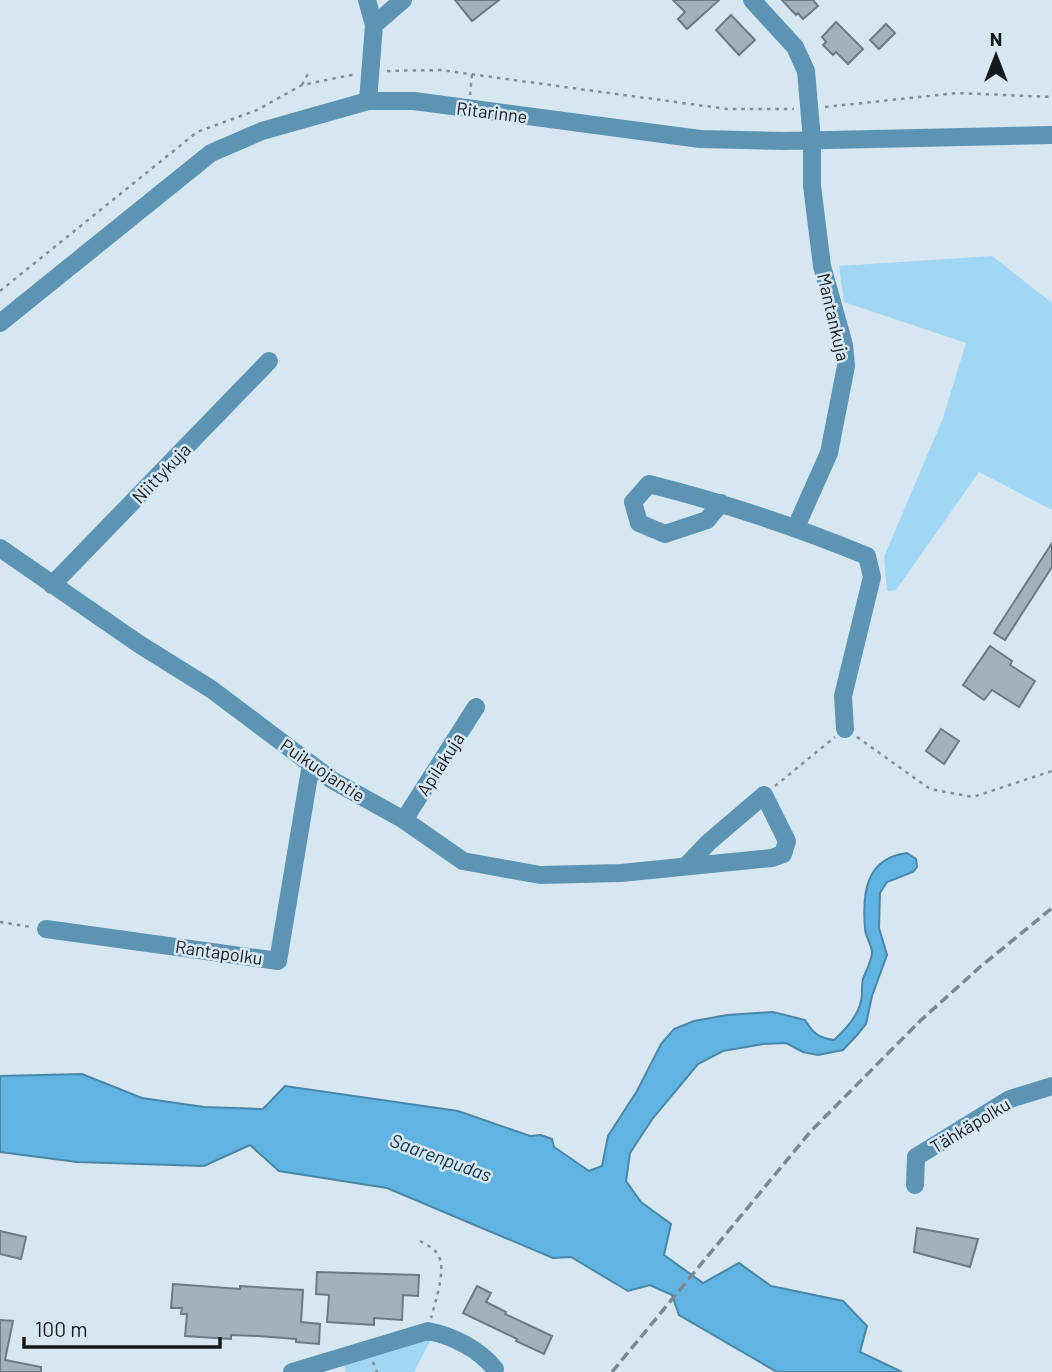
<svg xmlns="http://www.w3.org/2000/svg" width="1052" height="1372" viewBox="0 0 1052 1372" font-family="Barlow,sans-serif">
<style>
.green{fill:#a2d6f5}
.water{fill:#61b4e2;stroke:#4a86a7;stroke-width:2}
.building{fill:#a1b2bd;stroke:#6b7b84;stroke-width:2}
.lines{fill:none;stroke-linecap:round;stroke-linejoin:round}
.path{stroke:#828e96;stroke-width:2.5;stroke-dasharray:3.5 5;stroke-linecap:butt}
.minor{stroke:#5d93b3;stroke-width:18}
.rail{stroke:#7c8890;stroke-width:3.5;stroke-dasharray:10 5;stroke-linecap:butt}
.labels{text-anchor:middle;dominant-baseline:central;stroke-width:5;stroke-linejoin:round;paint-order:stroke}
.street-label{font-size:18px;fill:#13191d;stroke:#d6e7f2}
.water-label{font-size:19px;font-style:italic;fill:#0c3145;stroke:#d6e7f2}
</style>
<rect width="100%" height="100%" fill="#d6e7f2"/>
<path class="green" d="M992,256L1052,303V510L979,472L896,590L887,591L884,557L943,418L966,343L844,302L839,266Z
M417,1341H430L414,1372H346L344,1364Z"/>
<path class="water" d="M907,853L916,859L917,867L913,872L887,882L880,893L879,928L887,955L872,996L866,1024L857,1035L843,1050L818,1055L803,1052L786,1043L763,1044L723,1051L698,1064L653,1118L630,1153L626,1181L641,1202L671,1224L664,1255L703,1283L739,1263L771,1286L843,1301L867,1326L860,1352L902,1372H777L679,1315L672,1295L650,1285L628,1291L571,1257L553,1258L387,1188L279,1171L250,1145L204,1166L77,1162L0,1152V1076L82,1074L142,1098L204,1107L263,1109L285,1086L458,1111L530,1136L541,1135L552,1139L554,1147L589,1171L602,1166L608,1136L637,1091L661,1044L674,1029L694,1021L727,1015L773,1012L805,1020C813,1033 818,1038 834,1040C845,1030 858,1016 861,1001C863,993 861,986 863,979C866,971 871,962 872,953C872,944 865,937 865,928C862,893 866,858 907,853Z"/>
<path class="building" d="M455,0H499L472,21Z
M673,0H719L687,29L678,19L685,12Z
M782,0H813L818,6L803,19L798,13L796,15Z
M731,15L755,40L739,55L716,30Z
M836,22L863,49L848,64L836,52L833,55L823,45L826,42L822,37Z
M886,24L895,33L879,49L870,40Z
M1052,543V567L1005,640L994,633Z
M990,646L1012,661L1010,665L1035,681L1019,707L992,690L984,700L963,685Z
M941,729L959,741L944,764L926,751Z
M917,1228L978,1239L970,1267L914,1252Z
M0,1231L26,1237L21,1259L0,1254Z
M317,1272L419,1275L418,1296L403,1295L402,1320L374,1318V1325L327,1322L329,1295L316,1294Z
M173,1284L240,1289V1286L303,1290L301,1322L320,1324L319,1344L296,1342V1339L258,1336L231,1335V1339L185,1336L187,1314H181L182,1308H171Z
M477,1286L491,1293L486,1302L506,1312L505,1314L552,1336L544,1354L516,1341L517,1339L463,1313Z
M0,1320L13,1321L5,1360L41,1367V1372H0Z"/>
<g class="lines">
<path class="path" d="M387,71L440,70L727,109H794
M302,85L310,70
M470,95L472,74
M825,107L957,93L1052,97
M0,291L197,132L257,110L302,85L356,74
M857,737L930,789L973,797L1052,771
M775,786L835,737
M0,922L31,927
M420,1241C427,1245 434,1248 438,1255C447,1268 435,1303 431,1318
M373,1362L377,1372"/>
<path class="minor" d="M367,0L374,25
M752,0L795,47L806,71L812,140V186L822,266L844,345L846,366L829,453L796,527
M368,101L374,25L403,0
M0,323L211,153L262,131L368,101H414L700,139L784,141L1052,135
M721,503L707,520L665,534L639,523L633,502L649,484C725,503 794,526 867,556L872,577L843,696L845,729
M0,548L139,644L211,689L332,780L404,820L463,861L540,875L621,873L772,858L783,854L787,841L764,795L709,842L686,866
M52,585L269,361
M404,820L476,707
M46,929L278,961L311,764
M915,1185L916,1157L1010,1099L1052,1086
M292,1372L428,1331C453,1336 479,1349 495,1369"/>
<path class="rail" d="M612,1372L811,1131L920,1021L980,967L1052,908"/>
</g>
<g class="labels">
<g class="street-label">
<text transform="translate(492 112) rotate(7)">Ritarinne</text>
<text transform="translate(834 317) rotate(77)">Mantankuja</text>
<text transform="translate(161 473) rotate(-46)">Niittykuja</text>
<text transform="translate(440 764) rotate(-57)">Apilakuja</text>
<text transform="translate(323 770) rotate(34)">Puikuojantie</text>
<text transform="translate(219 952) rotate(8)">Rantapolku</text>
<text transform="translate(970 1125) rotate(-31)">Tähkäpolku</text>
</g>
<g class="water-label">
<text transform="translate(441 1157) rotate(20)">Saarenpudas</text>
</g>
</g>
<g transform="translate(996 56)" stroke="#d6e7f2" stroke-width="5" paint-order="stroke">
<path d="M0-5L12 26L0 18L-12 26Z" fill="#13191d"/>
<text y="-10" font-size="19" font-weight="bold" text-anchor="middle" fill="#13191d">N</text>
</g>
<path d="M24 1337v10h196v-10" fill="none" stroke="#13191d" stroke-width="3.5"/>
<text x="35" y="1337" font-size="21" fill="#13191d" stroke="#d6e7f2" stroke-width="5" paint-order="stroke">100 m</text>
</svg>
